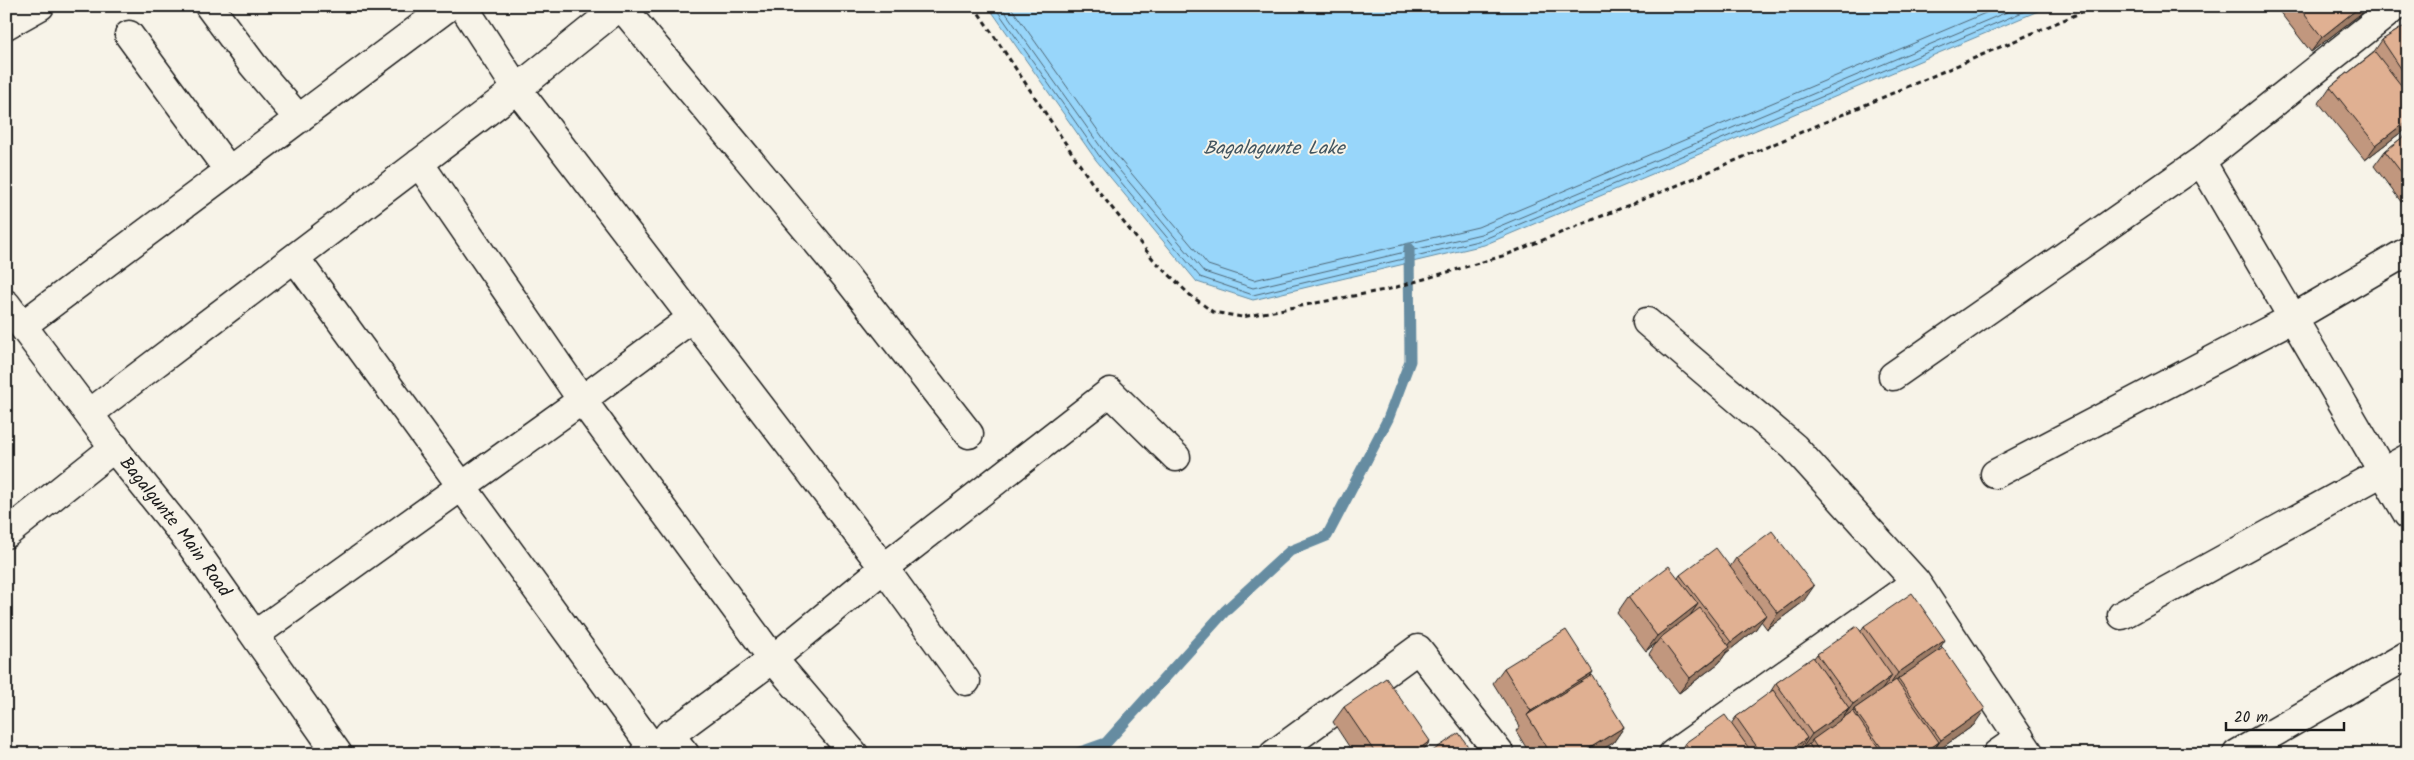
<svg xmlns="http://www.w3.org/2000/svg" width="2414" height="760" viewBox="0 0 2414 760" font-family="Kalam,sans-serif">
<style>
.water{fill:#98d6fa;stroke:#668ca1}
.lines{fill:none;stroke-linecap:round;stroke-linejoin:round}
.shore{stroke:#4e6675;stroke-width:1}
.stream{stroke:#668ca1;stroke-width:11}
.street-casing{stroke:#1c1c1c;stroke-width:31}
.secondary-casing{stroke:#1c1c1c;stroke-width:31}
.path{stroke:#1c1c1c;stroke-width:3;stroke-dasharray:5 4;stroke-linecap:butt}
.street{stroke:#f7f3e8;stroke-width:28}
.secondary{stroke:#f7f3e8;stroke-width:28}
.wall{fill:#c1977e;stroke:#1c1c1c;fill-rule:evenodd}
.shaded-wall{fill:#9d7b66;stroke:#1c1c1c}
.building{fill:#e0b092;stroke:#1c1c1c}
.labels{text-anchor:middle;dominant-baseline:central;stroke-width:4;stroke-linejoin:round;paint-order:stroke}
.street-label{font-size:18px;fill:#1c1c1c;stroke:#f7f3e8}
.water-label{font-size:19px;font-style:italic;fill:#41545f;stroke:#f7f3e8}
</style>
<rect width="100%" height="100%" fill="#f7f3e8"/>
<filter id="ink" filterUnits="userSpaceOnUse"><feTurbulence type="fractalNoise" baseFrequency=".02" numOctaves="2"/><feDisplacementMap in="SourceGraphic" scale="10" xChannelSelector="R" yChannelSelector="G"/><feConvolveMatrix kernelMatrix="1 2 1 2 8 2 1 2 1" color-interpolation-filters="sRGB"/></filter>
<g filter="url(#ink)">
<path class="water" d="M988,6H2050L1484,245L1253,300L1197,282L1096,160Z"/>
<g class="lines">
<path class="shore" d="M994,6L1100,157L1200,277L1253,295L1482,240L2037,6
M1001,6L1105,153L1204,272L1253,288L1481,234L2021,6
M1010,6L1111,149L1208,265L1254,280L1478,227L2002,6"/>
<path class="stream" d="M1075,754L1106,743L1226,610L1290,551L1327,536L1388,419L1410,361L1409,248"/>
<defs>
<path id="street" d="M209,6L253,65L299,119
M463,6L517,89L884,568L966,681
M621,6L847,278L969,434
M6,25L40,6
M129,35L229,171
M2201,161L2408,515
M419,163L582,400L773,659L854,754
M295,258L652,747
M1647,322L1794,447L1916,582L2030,754
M23,325L449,6
M1893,376L2201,161L2396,6
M90,413L517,89L620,6
M1995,474L2293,318L2408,251
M6,534L115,447
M2122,615L2408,458
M256,634L582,400L692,318
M669,734L685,754
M644,754L773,659L884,568L1110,392L1176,457
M1274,754L1418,649L1500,754
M1673,754L1916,582
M1997,754L2020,738
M2237,754L2408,655"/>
<g id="secondary">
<path id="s1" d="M6,304L121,457L187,539L338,754"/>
</g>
</defs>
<use href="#street" class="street-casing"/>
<use href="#secondary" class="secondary-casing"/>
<path class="path" d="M974,6L1092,183L1153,259L1190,295L1213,312L1242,317L1390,289L1506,255L1671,188L2096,6"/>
<use href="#street" class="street"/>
<use href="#secondary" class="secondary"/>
</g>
<path class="wall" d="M2275,6H2367L2363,12L2311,52Z
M2408,24V127L2365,160L2319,103L2330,87L2373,53L2382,40Z
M2408,133V211L2374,166L2385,151Z
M1736,558L1803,602L1767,629L1761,621L1755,630L1726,653L1719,663L1679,693L1649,654L1656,643L1646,651L1617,613L1628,597L1678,578L1680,575L1730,567Z
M1864,626L1937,652L1974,725L1933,754H1678L1685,743L1731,724L1736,717L1769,694L1776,683L1814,658L1817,654L1861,631ZM1810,744L1809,745L1796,753L1800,748L1801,750Z
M1504,668L1590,676L1624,727L1613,743L1595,754H1530L1516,731L1520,726L1493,683Z
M1344,707L1421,754H1354L1333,722Z"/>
<path class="shaded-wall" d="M2361,6H2367L2363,12L2311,52L2322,37Z
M2408,120V127L2365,160L2376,145Z
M1814,586L1803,602L1767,629L1778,613Z
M1698,604L1687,620L1660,638L1656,643L1646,651L1657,636Z
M1766,615L1755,630L1726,653L1719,663L1679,693L1690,678L1724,652L1731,642Z
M1945,640L1935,656L1898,679L1896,683L1887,689L1898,673Z
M1593,672L1582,688L1527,715L1531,711Z
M1892,676L1881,691L1854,709L1853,711L1842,719L1853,704Z
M1849,708L1838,724L1812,740L1810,744L1801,750L1812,734Z
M1985,709L1974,725L1933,754H1931L1941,740Z
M1624,727L1613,743L1595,754H1580Z
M1807,738L1796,754H1785Z
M1430,741L1421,754H1412Z
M1939,742L1931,754H1922Z"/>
<path class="building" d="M2298,6H2361L2322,37Z
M2408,24V79L2382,40Z
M2375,52L2408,94V120L2376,145L2330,87Z
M2408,133V181L2385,151Z
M1772,531L1814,586L1778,613L1736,558Z
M1716,548L1766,615L1731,642L1680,575Z
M1669,566L1698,604L1657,636L1628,597Z
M1912,593L1945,640L1898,673L1864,626Z
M1700,608L1730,647L1690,678L1660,638Z
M1857,626L1892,676L1853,704L1817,654Z
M1566,630L1593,672L1531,711L1504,668Z
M1943,648L1985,709L1941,740L1898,679Z
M1813,657L1849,708L1812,734L1776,683Z
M1592,675L1624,727L1580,754H1551L1527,715Z
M1386,678L1430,741L1412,754H1376L1344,707Z
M1896,680L1939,742L1922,754H1886L1854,709Z
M1773,690L1807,738L1785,754H1762L1736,717Z
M1853,711L1883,754H1821L1812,740Z
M1725,715L1753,754H1693L1685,743Z
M1459,733L1473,754H1428Z
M1809,744L1815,754H1796Z"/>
</g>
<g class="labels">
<g class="street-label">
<text stroke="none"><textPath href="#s1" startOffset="280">Bagalgunte Main Road</textPath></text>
</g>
<g class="water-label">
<text x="1274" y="149">Bagalagunte Lake</text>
</g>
</g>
<rect width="2414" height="760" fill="none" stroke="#f7f3e8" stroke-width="25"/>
<rect x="12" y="12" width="2389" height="735" fill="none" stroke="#1c1c1c" stroke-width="2" filter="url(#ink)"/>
<path d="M2226 722v8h118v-8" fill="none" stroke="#1c1c1c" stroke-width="2.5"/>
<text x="2234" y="722" font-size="15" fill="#1c1c1c" stroke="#f7f3e8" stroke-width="4" paint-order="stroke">20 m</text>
</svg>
